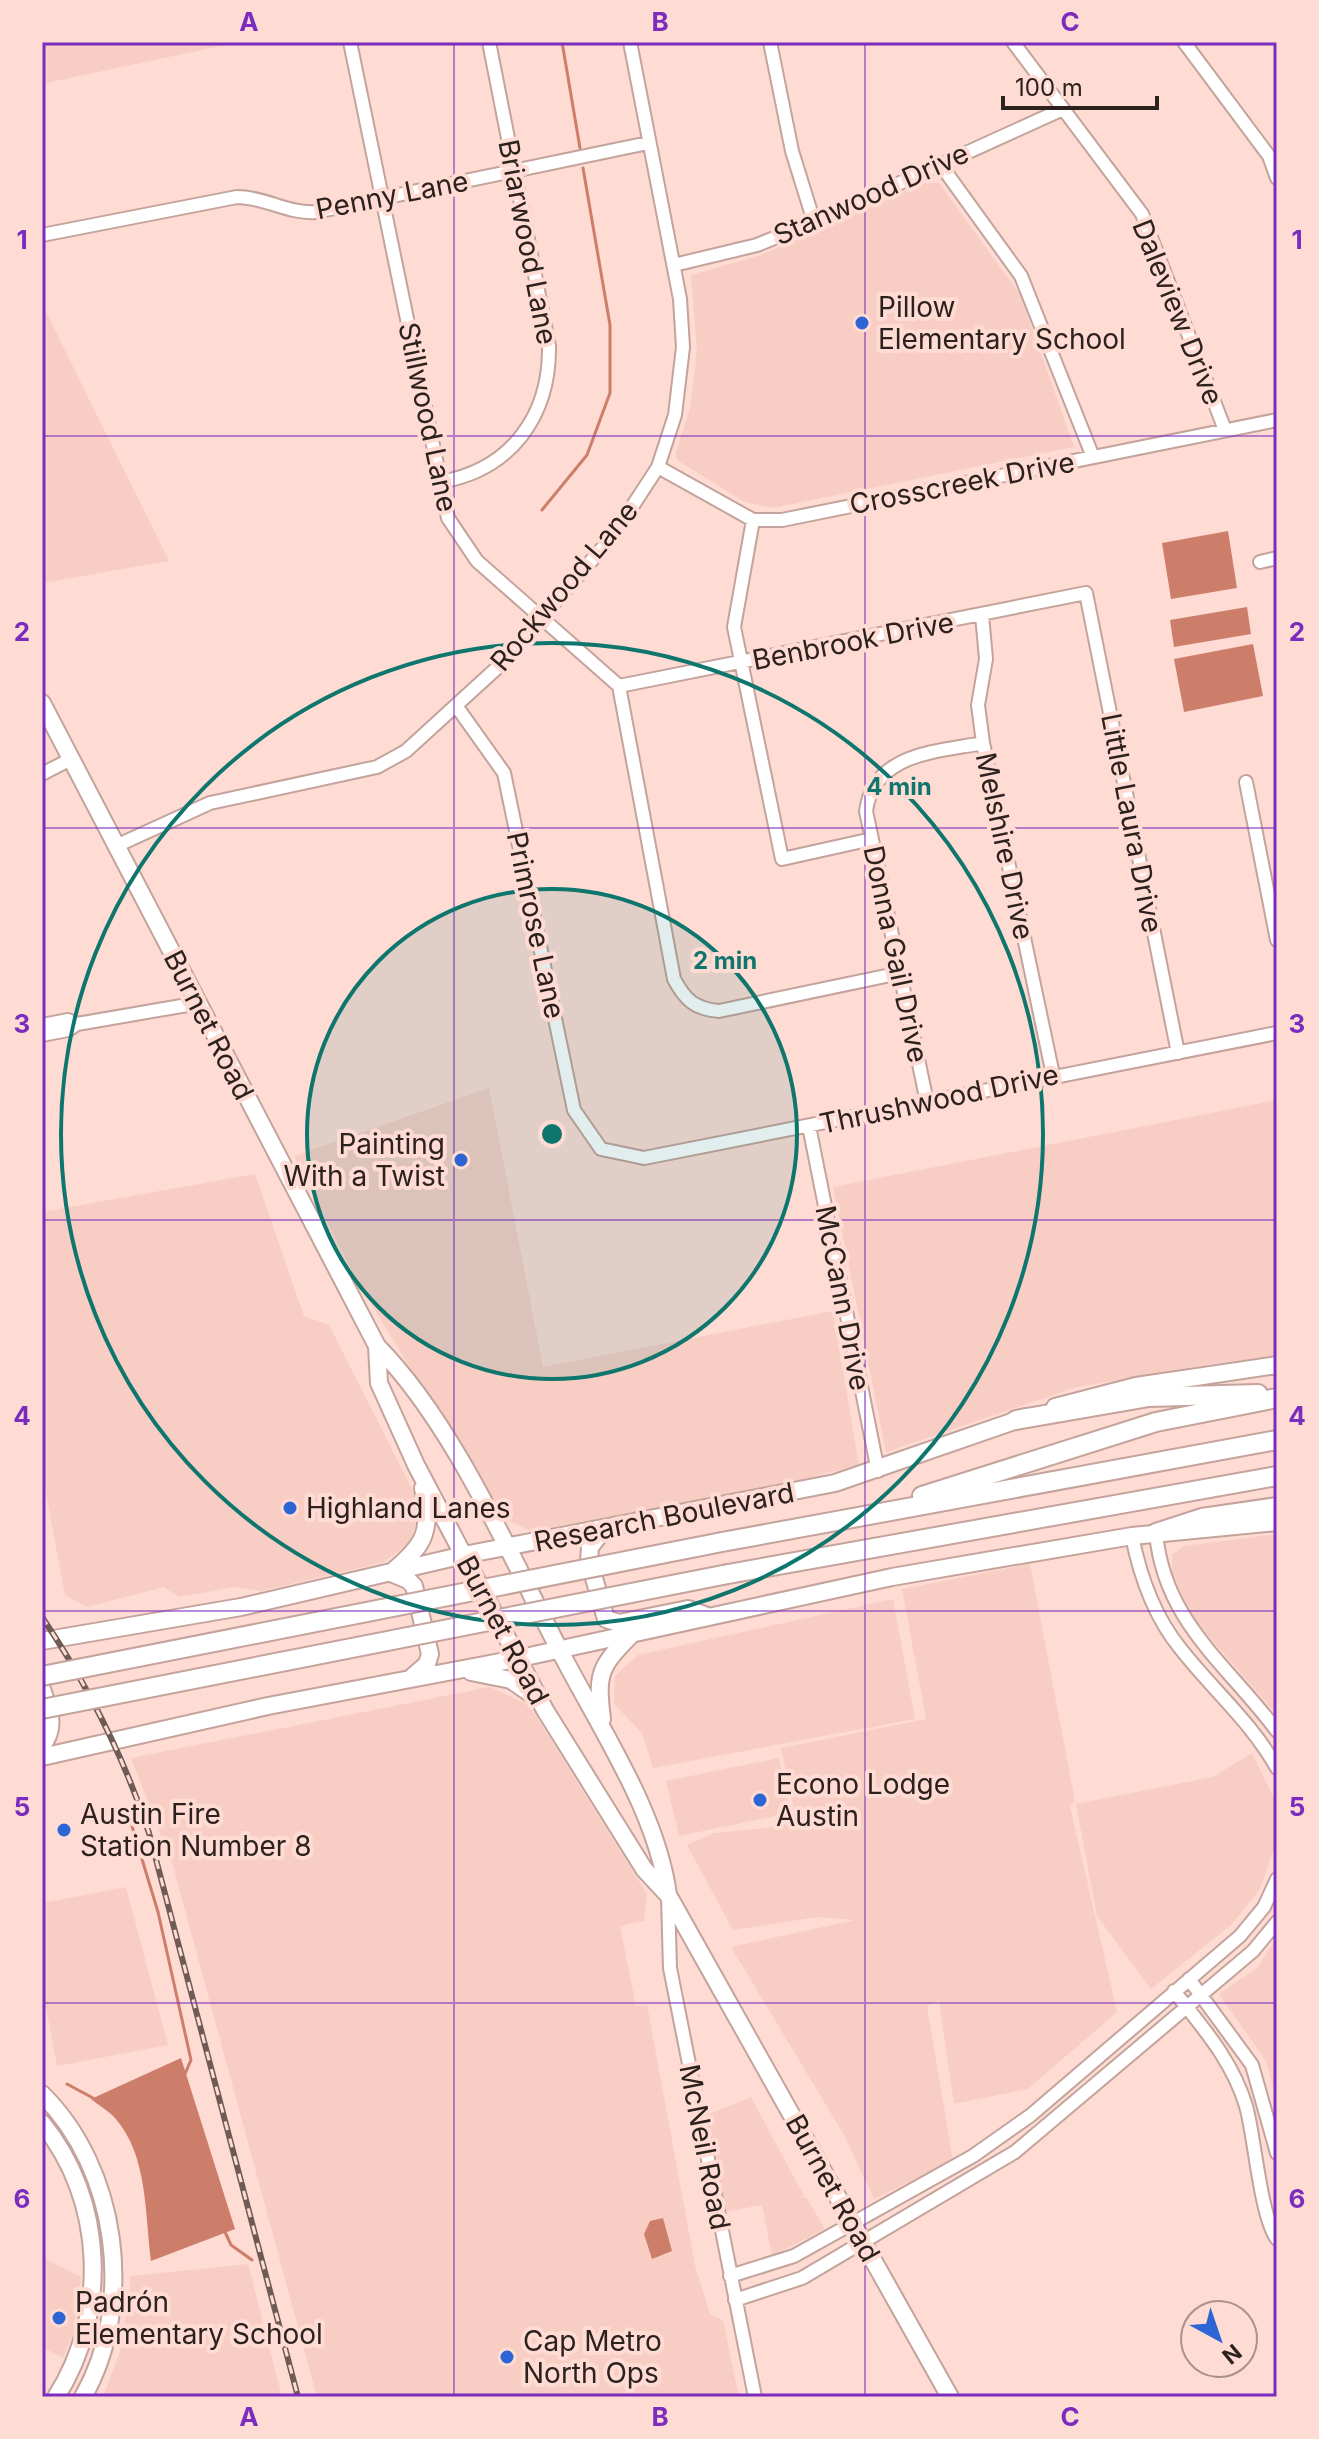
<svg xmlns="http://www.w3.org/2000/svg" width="1319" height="2439" viewBox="0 0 1319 2439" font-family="Inter,sans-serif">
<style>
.built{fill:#f8cec4}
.water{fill:#cd7e6b}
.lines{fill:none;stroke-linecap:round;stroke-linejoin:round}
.stream{stroke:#cd7e6b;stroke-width:3}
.minor-casing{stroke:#c3a39b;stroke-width:16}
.major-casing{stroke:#c3a39b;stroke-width:20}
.highway-casing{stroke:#c3a39b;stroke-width:22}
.minor{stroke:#fff;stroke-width:12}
.major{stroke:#fff;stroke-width:16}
.highway{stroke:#fff;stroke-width:18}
.rail-casing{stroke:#6e5b56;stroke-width:6}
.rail{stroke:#fedbd3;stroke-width:3;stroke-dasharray:9;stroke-linecap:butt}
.highway-bridge-casing{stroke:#c3a39b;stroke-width:22;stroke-linecap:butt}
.highway-bridge{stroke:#fff;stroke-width:18}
.grid{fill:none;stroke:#7b2cbf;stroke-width:2;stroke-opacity:0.55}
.ring{fill:none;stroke:#0f766e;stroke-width:4}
.poi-dot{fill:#2d66d4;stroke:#fedbd3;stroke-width:3}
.labels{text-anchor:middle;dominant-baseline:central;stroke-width:8;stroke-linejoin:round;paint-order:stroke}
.street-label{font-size:28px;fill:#2d211e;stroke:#fedbd3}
.poi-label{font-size:28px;fill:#2d211e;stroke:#fedbd3;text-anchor:start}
.centre{fill:#0f766e;stroke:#fedbd3;stroke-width:4}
.ring-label{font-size:24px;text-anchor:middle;font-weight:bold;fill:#0f766e;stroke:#fedbd3;stroke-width:8;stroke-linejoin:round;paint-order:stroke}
.neatline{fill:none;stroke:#7b2cbf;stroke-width:3}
.grid-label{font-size:26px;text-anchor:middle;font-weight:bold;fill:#7b2cbf}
</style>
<rect width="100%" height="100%" fill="#fedbd3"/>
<path class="built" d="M42,42H239L42,84Z
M927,182L939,183L1021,296L1074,447L773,508L744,502L677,460L675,455L690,408L697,350L691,275L761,255Z
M45,310L169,561L42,583V311Z
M489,1088L543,1367L833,1311L859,1465L767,1488L531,1531L501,1517L356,1279L294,1156Z
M1277,1100V1356L1216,1363L1077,1387L886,1452L833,1187Z
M255,1174L304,1316L329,1325L413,1491L418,1511L411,1542L384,1562L261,1591L235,1587L179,1597L164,1587L87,1607L65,1595L42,1472V1212Z
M1277,1534V1715L1193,1618L1172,1573V1555L1184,1546Z
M1030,1564L1075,1801L1070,1806L1117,2012L1028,2089L954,2104L939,2001L927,2006L953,2160L874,2199L844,2135L731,1947L855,1920L818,1917L733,1930L687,1845L714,1833L768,1828L796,1820L781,1748L926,1719L902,1589Z
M893,1599L915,1719L653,1768L642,1733L614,1704L615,1676L638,1655Z
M490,1687L529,1705L647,1894L644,1921L620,1926L636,2006L647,2005L695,2265L710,2314L723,2320L739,2397H317L173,1866L131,1758Z
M1252,1753L1274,1798L1276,1843L1260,1889L1232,1924L1151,1989L1097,1916L1076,1804L1213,1777Z
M779,1758L790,1813L679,1836L666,1781Z
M126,1887L168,2045L57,2066L42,1986V1903Z
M1277,1937V2102L1266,2061L1219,1994L1257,1968Z
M751,2097L804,2196L798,2198L806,2197L825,2229L772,2256L762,2205L724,2212L704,2116Z
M42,2257L81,2277L75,2329L63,2358L42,2347Z
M248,2264L282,2397H103L121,2349L131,2276Z"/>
<path class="water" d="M1228,531L1237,588L1171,599L1162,543Z
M1247,607L1251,634L1174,647L1170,620Z
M1253,644L1263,696L1184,712L1174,659Z
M181,2058L235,2229L151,2261C145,2215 148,2155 115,2118C109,2111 98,2105 91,2099Z
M663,2218L672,2251L652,2259L644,2234L650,2221Z"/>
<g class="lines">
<path class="stream" d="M562,42L580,148
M542,510L587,455L610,393V325L583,168
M148,1807H149
M135,1812L131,1816L132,1826L158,1912L191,2060L185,2074
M67,2084L93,2098
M225,2232L231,2245L252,2260"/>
<defs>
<path id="minor" d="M350,42L448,518L477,561L619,686L674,979C685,1000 695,1009 719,1011L900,973
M770,42L792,151L814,222
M1013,42L1142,214L1225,430
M1184,42L1269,156L1277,178
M940,164L1021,276L1093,457
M42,235L237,197C265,197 288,214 316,212L648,143
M674,265L757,245L814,222L1063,109
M658,467L753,520H782L1277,420
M440,482C511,470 550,416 549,346L489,42
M753,520L734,627L782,859L872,839
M1260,562L1277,558
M982,615L986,659L978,705L983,743L1053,1075
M619,686L1086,593L1178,1053
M457,707L504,773L574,1110L601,1149L644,1158L1277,1033
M42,774L71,759
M1246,782L1277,940
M116,846L210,803L377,767L406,751L498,667L613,536L658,467L675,415L683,347L680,299L630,42
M42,1025L68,1020L77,1024
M42,1035L68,1030L77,1024L199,1003
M927,1102L866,811C874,753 936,752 983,743
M809,1126L878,1471
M1156,1533C1164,1622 1228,1665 1277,1731
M1132,1536C1140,1576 1154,1616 1180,1648C1212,1689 1252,1723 1277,1768
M668,1897L670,1968L755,2397
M1189,1979L1252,2065L1277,2153
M1174,1991C1203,2028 1232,2060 1246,2106C1255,2138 1260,2215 1277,2239
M730,2276L794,2256L973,2156L1031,2115L1240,1936L1264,1907L1277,1879
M735,2300L802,2278L1015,2152L1253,1951L1277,1922"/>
<path id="major" d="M42,703L377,1346C453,1423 508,1551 558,1647C597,1724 657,1810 668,1895
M377,1346L379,1383L416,1465L545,1710L644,1869L668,1895L950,2397
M1055,1407L1136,1386L1277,1365
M604,1529L590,1547L589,1561L606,1619L619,1623L688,1609L707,1616
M393,1571C427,1543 431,1530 423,1488
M391,1573L408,1580L414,1586L430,1654L427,1664L411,1678
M42,1641L241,1607L464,1555L835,1483L1026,1417
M471,1672L511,1680L534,1696
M42,1689C49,1711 57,1726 42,1746
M602,1719C596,1672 600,1666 634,1632
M42,1757L268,1706L516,1659L892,1577L1132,1536L1277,1522
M42,2094C118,2169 136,2304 83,2397
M42,2123C105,2200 109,2314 56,2397"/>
<path id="highway" d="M1016,1420L1149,1397L1258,1394
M922,1496L1156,1422L1277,1398
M1156,1533L1202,1518L1277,1507
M722,1542L1277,1440
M728,1574L1277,1476"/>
</defs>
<use href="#minor" class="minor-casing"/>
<use href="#major" class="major-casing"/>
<use href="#highway" class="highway-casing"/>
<use href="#minor" class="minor"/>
<use href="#major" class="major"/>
<use href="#highway" class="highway"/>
<defs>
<path id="rail" d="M42,1617C87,1684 124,1757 149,1833L298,2397"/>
</defs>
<use href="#rail" class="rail-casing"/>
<use href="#rail" class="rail"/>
<defs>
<path id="highway-bridge" d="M42,1676L722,1542
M42,1709L728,1574"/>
</defs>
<use href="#highway-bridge" class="highway-bridge-casing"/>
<use href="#highway-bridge" class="highway-bridge"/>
</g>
<path class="grid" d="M454,42V2397M865,42V2397M42,436H1277M42,828H1277M42,1220H1277M42,1611H1277M42,2003H1277"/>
<circle cx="552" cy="1134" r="245" fill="#0f766e" fill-opacity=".12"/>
<g class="ring">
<circle cx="552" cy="1134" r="245"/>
<circle cx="552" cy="1134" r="491"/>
</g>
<g class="poi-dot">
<circle cx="862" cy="323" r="8"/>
<circle cx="461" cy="1160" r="8"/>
<circle cx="290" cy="1508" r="8"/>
<circle cx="760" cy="1800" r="8"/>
<circle cx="64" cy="1830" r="8"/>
<circle cx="59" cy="2318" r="8"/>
<circle cx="507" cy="2357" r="8"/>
</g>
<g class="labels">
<g class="street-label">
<text transform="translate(871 194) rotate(-24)">Stanwood Drive</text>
<text transform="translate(392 195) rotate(-11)">Penny Lane</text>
<text transform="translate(528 242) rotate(79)">Briarwood Lane</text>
<text transform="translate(1178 312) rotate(68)">Daleview Drive</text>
<text transform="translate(428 417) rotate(78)">Stillwood Lane</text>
<text transform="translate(962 483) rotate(-11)">Crosscreek Drive</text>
<text transform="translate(564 586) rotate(-50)">Rockwood Lane</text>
<text transform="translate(853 641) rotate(-11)">Benbrook Drive</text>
<text transform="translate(1132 823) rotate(79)">Little Laura Drive</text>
<text transform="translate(1005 846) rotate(78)">Melshire Drive</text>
<text transform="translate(536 925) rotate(78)">Primrose Lane</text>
<text transform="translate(896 954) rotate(78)">Donna Gail Drive</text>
<text transform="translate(209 1025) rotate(63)">Burnet Road</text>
<text transform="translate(939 1099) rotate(-12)">Thrushwood Drive</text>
<text transform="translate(843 1298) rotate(79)">McCann Drive</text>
<text transform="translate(664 1517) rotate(-11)">Research Boulevard</text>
<text transform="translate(503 1630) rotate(62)">Burnet Road</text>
<text transform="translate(705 2147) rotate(79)">McNeil Road</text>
<text transform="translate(833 2188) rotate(61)">Burnet Road</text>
</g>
<g class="poi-label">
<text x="878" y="307">Pillow<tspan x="878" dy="32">Elementary School</tspan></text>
<text x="445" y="1144" text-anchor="end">Painting<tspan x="445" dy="32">With a Twist</tspan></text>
<text x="306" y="1508">Highland Lanes</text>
<text x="776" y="1784">Econo Lodge<tspan x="776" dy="32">Austin</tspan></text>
<text x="80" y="1814">Austin Fire<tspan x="80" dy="32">Station Number 8</tspan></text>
<text x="75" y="2302">Padrón<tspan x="75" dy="32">Elementary School</tspan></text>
<text x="523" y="2341">Cap Metro<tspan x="523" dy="32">North Ops</tspan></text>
</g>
</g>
<circle cx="552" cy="1134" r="12" class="centre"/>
<g class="ring-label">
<text x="899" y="795">4 min</text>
<text x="725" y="969">2 min</text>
</g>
<rect width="1319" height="2439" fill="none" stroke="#fedbd3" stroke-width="88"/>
<g transform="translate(1219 2339) rotate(140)"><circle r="38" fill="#fedbd3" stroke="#aa918b" stroke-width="2"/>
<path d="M0-6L14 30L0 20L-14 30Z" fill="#2d66d4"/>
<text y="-12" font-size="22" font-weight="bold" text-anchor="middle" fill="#2d211e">N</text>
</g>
<path d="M1003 96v12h154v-12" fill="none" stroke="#2d211e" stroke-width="4"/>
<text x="1015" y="96" font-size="24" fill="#2d211e" stroke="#fedbd3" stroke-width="6" paint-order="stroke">100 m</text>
<rect x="44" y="44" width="1231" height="2351" class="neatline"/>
<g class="grid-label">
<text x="249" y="31">A</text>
<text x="660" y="31">B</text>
<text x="1070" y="31">C</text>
<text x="22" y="249">1</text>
<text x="1297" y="249">1</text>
<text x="22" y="641">2</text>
<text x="1297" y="641">2</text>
<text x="22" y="1033">3</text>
<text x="1297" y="1033">3</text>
<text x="22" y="1425">4</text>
<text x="1297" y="1425">4</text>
<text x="22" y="1816">5</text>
<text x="1297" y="1816">5</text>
<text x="22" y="2208">6</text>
<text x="1297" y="2208">6</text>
<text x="249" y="2426">A</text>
<text x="660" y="2426">B</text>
<text x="1070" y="2426">C</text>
</g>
</svg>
